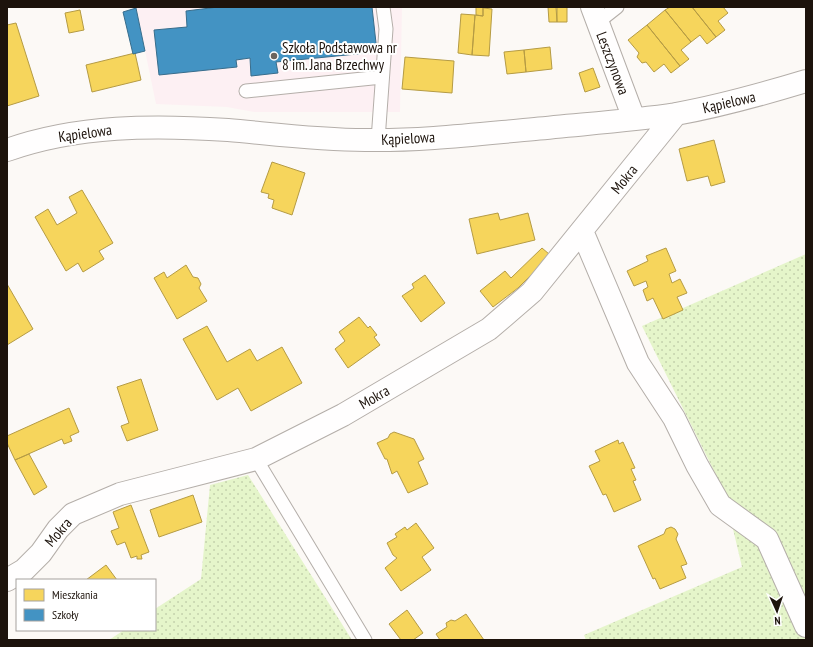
<svg xmlns="http://www.w3.org/2000/svg" width="813" height="647" viewBox="0 0 813 647" font-family="'PT Sans Narrow',sans-serif">
<style>
.education{fill:#fdf0f3}
.grass{fill:url(#grass-dots)}
.homes{fill:#f6d55c;stroke:#b59b44}
.schools{fill:#4393c3;stroke:#386d8c}
.lines{fill:none;stroke-linecap:round;stroke-linejoin:round}
.lane-casing{stroke:#b4aea9;stroke-width:15}
.street-casing{stroke:#b4aea9;stroke-width:24}
.lane{stroke:#fffefe;stroke-width:13}
.street{stroke:#fffefe;stroke-width:22}
.poi-dot{fill:#6b645e;stroke:#fff;stroke-width:1.5}
.labels{text-anchor:middle;dominant-baseline:central;stroke-width:4;stroke-linejoin:round;paint-order:stroke}
.poi-label{font-size:15px;fill:#1d130c;stroke:#fff;text-anchor:start}
.street-label{font-size:15px;fill:#1d130c;stroke:#fff}
</style>
<defs>
<pattern id="grass-dots" width="8" height="8" patternUnits="userSpaceOnUse"><rect width="8" height="8" fill="#e5f5ca"/><path d="M2 2h.1M6 6h.1" fill="none" stroke="#c4d1ac" stroke-width="1.8" stroke-linecap="round"/></pattern>
</defs>
<rect width="100%" height="100%" fill="#fcf9f6"/>
<path class="education" d="M136,7H402L400,112H254L227,107L156,104Z"/>
<path class="grass" d="M806,254V640H586L584,635L742,567L724,491L642,326Z
M248,475L352,640H109L124,630H155V609L201,579L210,485Z"/>
<path class="homes" d="M476,7H483V16L476,15Z
M548,7H556L557,22H549Z
M557,7H567V22H557Z
M670,7H692L716,37L707,44L700,35L691,42L665,10Z
M692,7H723L728,13L718,21L725,30L716,37Z
M483,8L492,9L489,56L472,55L475,15L483,16Z
M80,10L84,30L69,33L65,13Z
M665,10L691,42L681,50L689,59L680,66L647,25Z
M461,14L475,15L472,55L458,53Z
M16,23L39,96L7,106V25Z
M647,25L680,66L671,73L664,64L654,72L646,62L642,63L637,57L639,53L628,40Z
M550,47L552,69L526,72L524,50Z
M524,50L526,72L507,74L504,52Z
M135,53L141,80L92,92L86,65Z
M405,57L454,61L452,93L402,89Z
M593,68L600,87L585,92L579,73Z
M714,140L725,182L711,186L708,176L687,181L679,149Z
M272,162L305,173L292,215L272,208L274,200L268,198L269,194L261,192Z
M82,190L113,243L99,251L104,259L83,272L78,263L66,271L35,217L48,209L57,225L77,213L69,197Z
M498,213L500,220L528,213L535,240L477,254L469,219Z
M542,248L549,254L535,271L518,288L493,307L480,291L505,271L511,278Z
M666,248L676,271L669,274L672,283L680,279L687,293L677,297L683,310L663,319L653,298L647,301L643,290L648,287L646,281L634,286L627,271L648,261L646,256Z
M186,265L193,277L198,278L201,284L199,288L207,301L177,319L154,278L164,272L167,278Z
M425,275L445,303L421,322L402,296L414,288L412,284Z
M7,284L33,329L7,345Z
M359,317L368,328L370,326L377,335L374,337L380,345L348,368L335,349L345,341L339,332Z
M207,326L227,362L250,349L257,361L282,347L302,383L251,411L238,388L217,400L183,339Z
M141,379L158,430L127,441L121,426L129,423L117,387Z
M69,408L79,432L70,436L72,441L64,444L62,439L15,460L7,443V436Z
M394,432L414,439L424,459L418,462L428,484L408,493L397,471L392,474L387,459H385L377,443L388,438L390,434Z
M618,440L619,444L623,442L635,468L631,469L636,480L633,481L641,500L614,512L606,494L603,495L589,466L600,461L595,451Z
M29,454L47,487L34,495L15,460Z
M193,495L202,522L159,537L150,510Z
M131,505L149,552L141,555L142,559H137V556L131,558L125,542L117,545L111,531L119,528L113,512Z
M416,523L434,548L422,557L431,570L401,591L385,568L397,558L393,555L387,543L397,537L395,534L405,527L407,530Z
M671,527L675,529L678,534L676,539L687,564L681,566L686,578L660,589L655,578L653,579L638,546L664,534L666,529Z
M106,565L117,580H86Z
M407,610L423,633L413,640H401L389,624Z
M466,614L484,640H440L436,634L447,627L446,623L451,620L455,621Z"/>
<path class="schools" d="M218,7H372L377,52L276,62L278,73L251,76L250,58L236,60L237,67L159,75L154,30L187,27L186,11Z
M136,8L145,51L133,54L123,12Z"/>
<g class="lines">
<defs>
<path id="lane" d="M598,22L617,7
M246,91L382,77
M378,140L386,29L383,7
M256,459L365,640"/>
<path id="street" d="M592,7L634,119
M7,150C78,125 154,125 228,130C273,134 319,140 365,140C422,141 479,134 535,129C582,124 630,121 676,114C720,106 763,94 806,81
M582,231L638,363L674,418L697,465L720,505L767,539L806,626
M7,580L24,570L41,553L58,529L73,514L120,494L256,459L343,415L489,329L532,292L676,114"/>
</defs>
<use href="#lane" class="lane-casing"/>
<use href="#street" class="street-casing"/>
<use href="#lane" class="lane"/>
<use href="#street" class="street"/>
</g>
<circle class="poi-dot" cx="274" cy="56" r="4"/>
<g class="labels">
<g class="poi-label">
<text x="282" y="47">Szkoła Podstawowa nr<tspan x="282" dy="17">8 im. Jana Brzechwy</tspan></text>
</g>
<g class="street-label">
<text transform="translate(613 63) rotate(69)">Leszczynowa</text>
<text transform="translate(729 102) rotate(-13)">Kąpielowa</text>
<text transform="translate(85 133) rotate(-8)">Kąpielowa</text>
<text transform="translate(408 138) rotate(-3)">Kąpielowa</text>
<text transform="translate(624 179) rotate(-51)">Mokra</text>
<text transform="translate(374 397) rotate(-30)">Mokra</text>
<text transform="translate(58 532) rotate(-49)">Mokra</text>
</g>
</g>
<rect width="813" height="647" fill="none" stroke="#1d130c" stroke-width="16"/>
<rect x="16" y="579" width="140" height="52" fill="#ffffff" stroke="#a5a19e"/>
<rect x="24" y="589" width="20" height="12" fill="#f6d55c" stroke="#a5a19e"/>
<text x="52" y="599" font-size="12" fill="#1d130c">Mieszkania</text>
<rect x="24" y="609" width="20" height="12" fill="#4393c3" stroke="#a5a19e"/>
<text x="52" y="619" font-size="12" fill="#1d130c">Szkoły</text>
<g transform="translate(777 611) rotate(177)" stroke="#ffffff" stroke-width="3" paint-order="stroke">
<path d="M0-3L7 15L0 10L-7 15Z" fill="#1d130c"/>
<text y="-6" font-size="11" font-weight="bold" text-anchor="middle" fill="#1d130c">N</text>
</g>
</svg>
